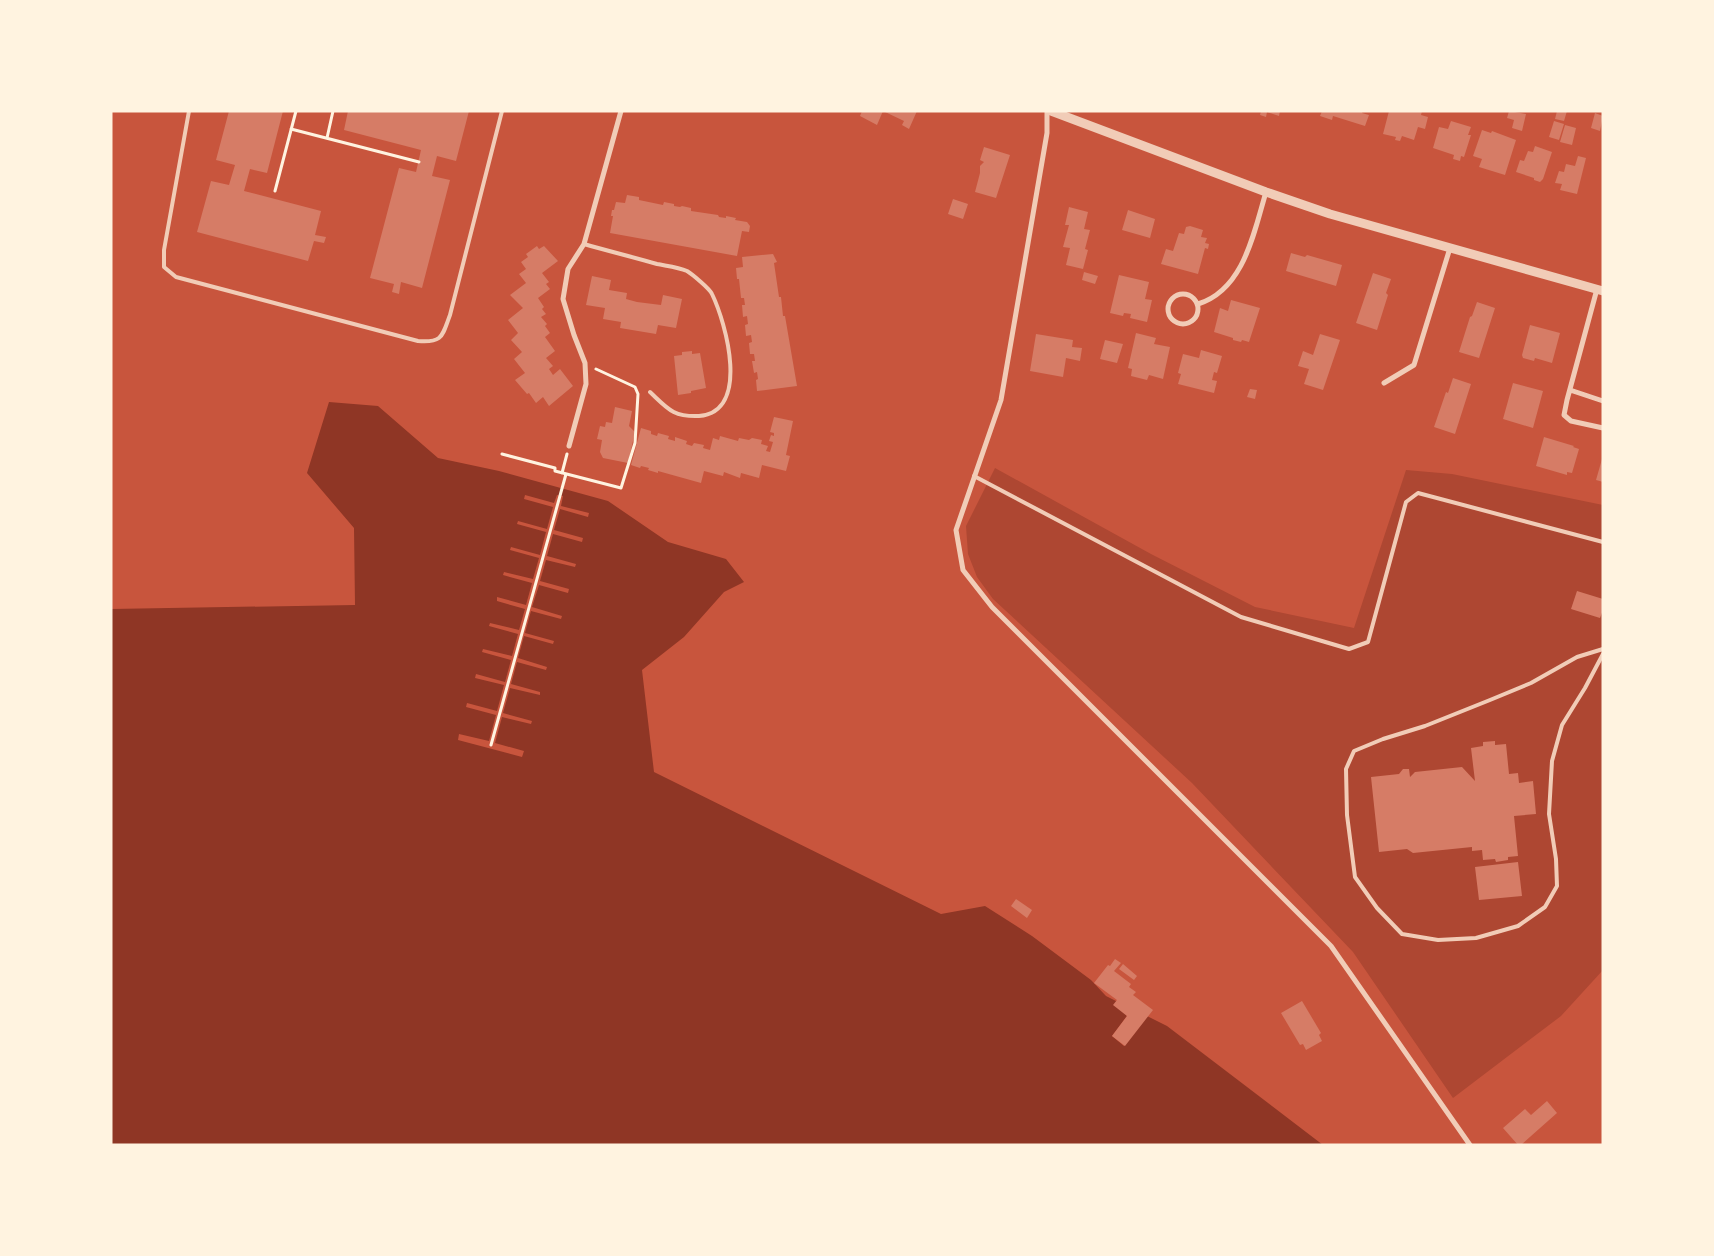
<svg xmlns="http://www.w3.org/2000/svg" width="1714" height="1256" viewBox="0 0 1714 1256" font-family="Rubik,sans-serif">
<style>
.green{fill:#ae4732}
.water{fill:#8f3625}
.pier{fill:#c8553d}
.building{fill:#d67c66}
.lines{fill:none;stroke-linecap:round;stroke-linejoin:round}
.path{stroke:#fff3e0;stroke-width:3}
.service{stroke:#f1ccb7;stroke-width:4}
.minor{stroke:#f1ccb7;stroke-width:5}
.tertiary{stroke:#f1ccb7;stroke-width:9}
</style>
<rect width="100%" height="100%" fill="#c8553d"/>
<path class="green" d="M995,468L1151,554L1255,607L1354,628L1406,470L1452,474L1603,505V970L1561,1016L1453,1098L1353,952L1192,783L993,599L977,577L968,554L966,526Z"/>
<path class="water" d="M329,402L378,406L438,458L499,471L608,501L668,542L726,559L744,582L724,592L684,637L642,670L654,772L941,914L985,906L1032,936L1091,980L1106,996L1116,1001L1127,1016L1112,1036L1124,1046L1147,1016L1167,1026L1323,1145H111V609L355,605L354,528L307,473Z"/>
<path class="pier" d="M525,495L554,503L557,495L563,496L561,506L589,513L588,517L560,509L554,530L583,538L582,542L553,534L547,556L576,564L575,567L546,560L540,581L569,589L568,593L539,585L532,607L562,616L561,619L531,611L525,633L554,641L553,644L524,636L518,658L547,667L546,670L517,662L511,684L540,692V695L510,688L503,713L532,721L531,724L502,717L495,743L524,751L522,757L458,740L459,734L489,741L496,715L466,707L467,703L497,711L504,685L475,678L476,674L505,682L511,660L482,652L483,649L512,656L518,634L489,626L490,623L519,630L525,609L497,601V597L526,605L532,583L503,575L504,572L533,579L539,558L510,550L511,547L540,555L546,532L517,524L518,521L547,529L553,507L524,499Z"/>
<path class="building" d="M229,111H283L267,173L250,169L244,191L321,211L315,235L326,237L324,243L314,241L308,261L197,232L211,181L229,185L235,165L216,160Z
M348,111H469L456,161L437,156L432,176L450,180L422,288L401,282L399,294L392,292L394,284L370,278L399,168L416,172L421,150L344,130Z
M862,111H883L877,125L860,116Z
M883,111H917L909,129L902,125L904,121Z
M1261,111H1280L1279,116L1267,112L1266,117L1260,115Z
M1322,111H1363L1362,113L1369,115L1365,126L1333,116L1332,120L1320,116Z
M1389,111H1422L1421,115L1428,117L1425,129L1418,127L1414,140L1402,136L1400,141L1395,140L1396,137L1383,134Z
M1509,111L1526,114L1522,131L1512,128L1514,120L1507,118Z
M1557,111H1567L1564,121L1555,119Z
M1595,113L1603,116L1600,131L1591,128Z
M1451,121L1471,127L1468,135H1471L1464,157L1461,156L1460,161L1453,159L1454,155L1433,148L1439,127L1448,129Z
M1554,121L1564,124L1559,140L1549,137Z
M1565,125L1576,128L1572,145L1560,142Z
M1482,130L1491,133L1492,131L1516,140L1505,175L1479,167L1482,159L1473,156Z
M1535,146L1552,152L1543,179L1540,182L1534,180V178L1516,172L1520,160L1524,161L1528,151L1533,152Z
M984,147L1010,155L996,198L975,192L980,173V166L984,162L980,160Z
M1578,156L1586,158L1577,194L1560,190L1562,184L1555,183L1559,171L1564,172L1566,164L1575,166Z
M627,195L639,197V200L663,205L664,202L674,204V206L680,207L682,206L691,208V211L718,215L719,217L726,218V216L736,218L735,220L747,222L750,226L749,232L742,231L737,256L610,233L613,216H611L612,210H614L616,202L625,203Z
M953,199L968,204L963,219L948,214Z
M1069,207L1088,212L1084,229L1090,230L1085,249L1088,250L1083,269L1066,265L1070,248L1063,247L1069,225H1065Z
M1128,210L1155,219L1150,238L1122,230Z
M1190,226L1203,230L1201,237L1207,238L1205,243L1209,244L1208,249L1205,248L1198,274L1161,264L1166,249L1173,251L1179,233L1184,234L1186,227Z
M537,246L539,249L544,246L558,261L542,273L549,282L546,284L550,289L538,298L544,307L542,309L546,314L541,317L547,324L545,326L550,333L545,337L555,351L546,358L553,366L549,369L553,375L560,369L573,386L549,406L543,397L536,403L529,393L527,394L515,380L525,373L514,359L522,352L511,340L518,333L508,320L523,308L510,295L526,283L519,274L526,269L521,262L528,257L526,254Z
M1291,253L1305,257L1307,255L1342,265L1336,286L1286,271Z
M773,254L777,262L774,263L779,297H781L783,316H785L797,386L757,391L756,380L758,379L757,372L754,373L752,361H755L754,354H750L749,343L752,342L751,335L746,336L745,325L748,324L747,316L743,317L742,305H745L744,298H741L739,279H737L736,268L743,267L742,257Z
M1084,272L1098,276L1095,284L1082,280Z
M1373,273L1391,279L1386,293L1388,295L1377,330L1356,323Z
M1119,275L1149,282L1145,299L1152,300L1147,322L1130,318L1131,314L1124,313L1123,316L1110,313Z
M592,276L611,280L609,290L627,293L626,299L637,302L661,305L663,295L682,299L676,328L658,325L656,334L620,328L621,322L603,319L605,308L586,305Z
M1231,300L1260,308L1249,342L1242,340L1241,342L1233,340V338L1214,332L1220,308L1228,311Z
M1477,302L1495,308L1479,358L1459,352L1470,317L1472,316Z
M1530,325L1560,333L1552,363L1535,358L1534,361L1523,358L1522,355Z
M1136,333L1156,338L1154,344L1170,347L1163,379L1149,375L1147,380L1131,376L1132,369L1128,368Z
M1036,334L1073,340L1072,347L1082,348L1080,361L1066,358L1063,377L1030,371Z
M1320,334L1340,340L1323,390L1304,384L1309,369L1298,366L1303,351L1313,355Z
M1105,340L1123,344L1117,363L1100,359Z
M1201,350L1222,356L1217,373L1214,372L1212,380L1217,381L1214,393L1178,384L1181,374L1178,373L1183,354L1199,358Z
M692,351V354L700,353L706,388L691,391V393L678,395L674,356L682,355V352Z
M1453,378L1471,384L1455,434L1434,427L1446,392L1448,393Z
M1513,383L1543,391L1533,428L1503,419Z
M1250,389L1257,390L1255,399L1247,397Z
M615,407L632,411L629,426L635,432L628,463L603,458L600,452L602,440L597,439L600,426L605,427L606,422L612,423Z
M774,417L793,421L786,455L790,456L786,471L762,465L759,478L741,473L740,478L724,472L723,476L704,471L701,483L658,471V473L648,470L649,468L641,466L640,468L631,465L641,428L651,431V434L657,436L658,433L669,436L668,439L675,441V437L687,441L686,444L692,446L694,443L704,445L703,448L710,450L713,438L719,440L720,436L738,441L739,438L749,440L752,438L762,440L761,444L768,446L766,451L770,452L773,442L769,441L771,435L774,436V433L770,432Z
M1544,437L1574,446L1573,447L1579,449L1572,473L1567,472V475L1536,466Z
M1602,459H1603V482L1596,480Z
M1577,591L1603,599V610L1600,618L1571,609Z
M1495,741V745L1506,744L1509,774L1518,773L1519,783L1533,781L1536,814L1514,816L1518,856L1508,857V860L1496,862L1495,859L1483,860L1482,850L1472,851V847L1413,853L1407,849L1379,852L1371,777L1399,774L1403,769H1409L1410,777L1415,772L1462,767L1475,781L1471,748L1483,746V742Z
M1518,862L1522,896L1479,900L1475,867Z
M1016,899L1032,910L1027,918L1011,906Z
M1115,959L1121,963L1114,971L1131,984L1129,987L1136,992L1133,995L1153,1010L1125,1046L1112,1036L1127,1016L1113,1005L1117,1000L1094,983L1108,965L1110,966Z
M1123,964L1137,976L1134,980L1119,969Z
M1302,1001L1321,1033L1319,1035L1322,1041L1306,1050L1303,1044L1300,1045L1281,1013Z
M1547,1101L1557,1113L1521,1145H1518L1503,1128L1525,1109L1531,1115Z"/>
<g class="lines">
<path class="path" d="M291,129L419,162
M327,138L333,111
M275,191L296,111
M502,454L555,468V471L621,488L635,443L638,394L635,387L596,369
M562,473L567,454
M491,745L566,474"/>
<path class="service" d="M189,111L164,250V267L176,277L418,341C443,343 442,336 450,315L502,111
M584,244C608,251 633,257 657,264C667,266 678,267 687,271C692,274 710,289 712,294C726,323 751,412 699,416C673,417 668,409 650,392
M974,476L1241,617L1349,649L1368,642L1406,502L1418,493L1603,542
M1603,649L1577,657L1531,683L1490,700L1425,726L1383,739L1354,751L1346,769L1347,815L1355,877L1377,908L1402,934L1438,940L1476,938L1518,926L1545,907L1557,886L1556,859L1549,814L1552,761L1562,725L1585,688L1603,654"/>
<path class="minor" d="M1047,111V133L1001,400L956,530L963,570L992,607L1331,946L1470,1145
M1597,289L1567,400L1564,415L1571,421L1603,428
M1168 309a15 15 0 1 1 30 0a15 15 0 1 1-30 0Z
M1198,304C1244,290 1254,232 1266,192
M1384,383L1414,365L1450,248
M1570,390L1603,401
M569,446L586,384L585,363L574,335L563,299L568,269L584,244L621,111"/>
<path class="tertiary" d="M1051,111L1266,192L1330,214L1603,291"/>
</g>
<rect width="1714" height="1256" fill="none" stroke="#fff3e0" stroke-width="225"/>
</svg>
